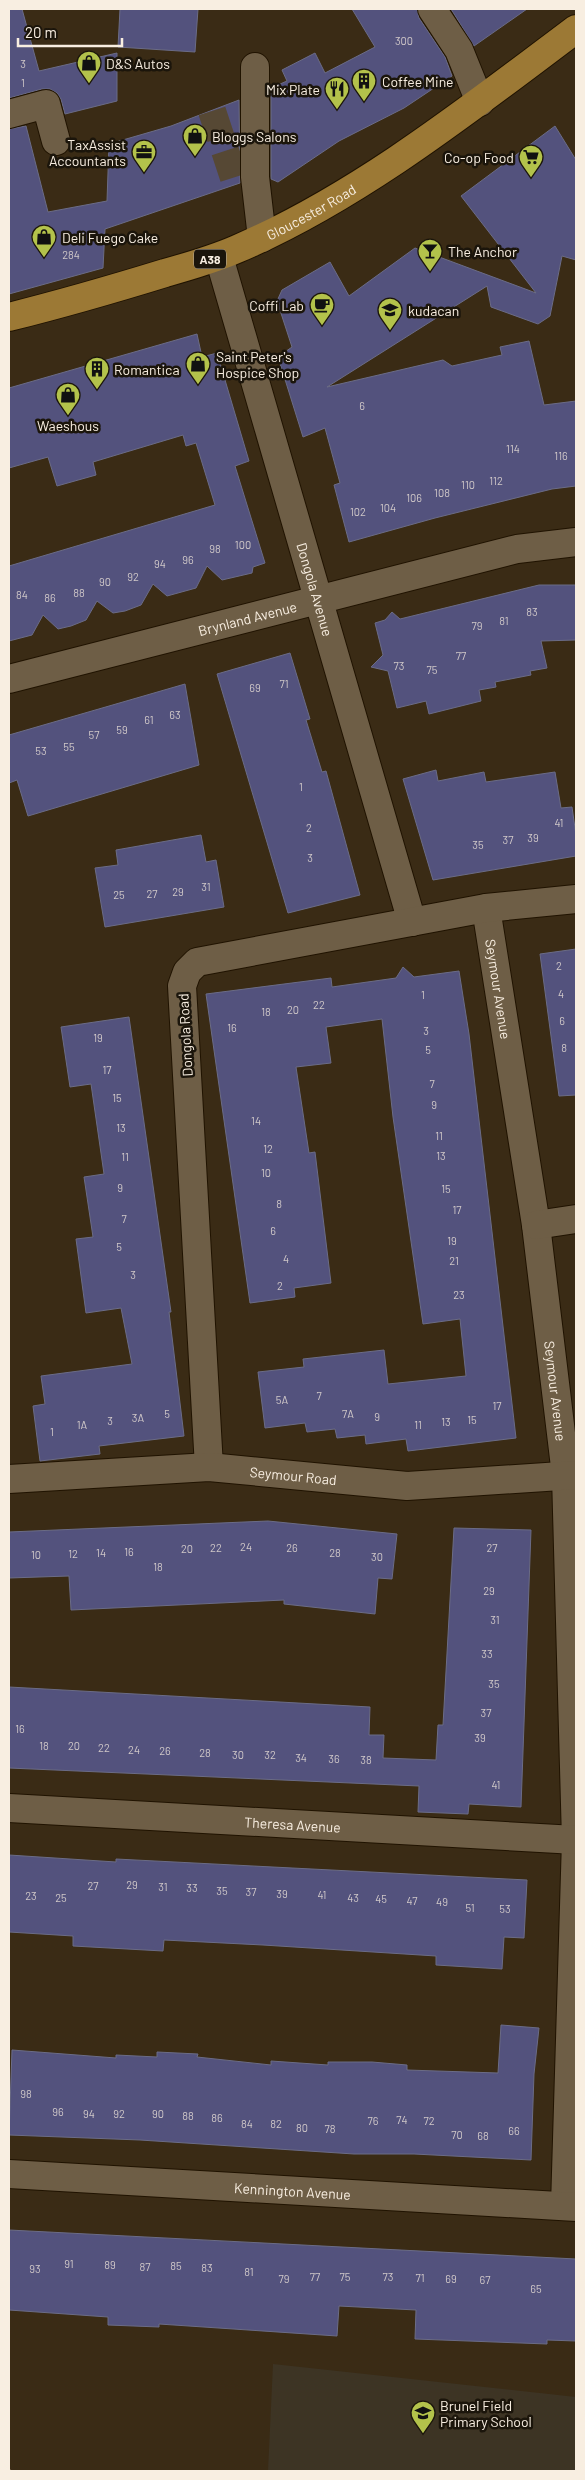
<svg xmlns="http://www.w3.org/2000/svg" width="585" height="2480" viewBox="0 0 585 2480" font-family="Barlow,sans-serif">
<style>
.education{fill:#3d3424}
.building{fill:#53527d;stroke:#6b6c86}
.lines{fill:none;stroke-linecap:round;stroke-linejoin:round}
.minor-tunnel{stroke:#564834;stroke-width:28;stroke-dasharray:28 14;stroke-linecap:butt}
.minor-casing{stroke:#201300;stroke-width:30}
.major-casing{stroke:#201300;stroke-width:30}
.path{stroke:#817461;stroke-width:3;stroke-dasharray:2.5 2.5;stroke-linecap:butt}
.minor{stroke:#6e5e46;stroke-width:28}
.major{stroke:#9c7935;stroke-width:28}
.labels{text-anchor:middle;dominant-baseline:central;stroke-width:5;stroke-linejoin:round;paint-order:stroke}
.number-label{font-size:11px;fill:#cfc7c8}
.shield{fill:#1b150b;stroke:#b6ada1;stroke-width:1}
.shield-label{font-size:12px;font-weight:bold;fill:#f8eee1}
.poi-label{font-size:14px;fill:#f8eee1;stroke:#1b150b;text-anchor:start}
.street-label{font-size:14px;fill:#f8eee1;stroke:#1b150b}
</style>
<rect width="100%" height="100%" fill="#3a2b15"/>
<path class="education" d="M273,2364L576,2397V2471H268Z"/>
<path class="building" d="M9,9H22L39,71L117,53V101L65,114L61,99L57,93L50,89H42L9,98Z
M120,9H198L195,52L118,47Z
M352,9H417L419,18L445,57L452,76L404,108L339,141L278,182L271,179V88L287,81L282,70L315,53L325,73L375,47Z
M451,9H527L474,46Z
M239,100L240,183L105,229L103,268L9,294V129L26,126L48,212L107,201L109,144L171,126Z
M555,126L576,160V260L562,256L550,316L538,324L491,307L487,286L327,387L443,360L452,366L502,355L500,347L529,341L544,405L576,401V486L552,489L435,518L349,542L334,485L340,483L325,428L303,437L278,357L292,347L277,301L282,290L330,262L349,296L415,248L536,293L461,196Z
M197,334L202,357L217,353L249,461L235,466L265,563L253,567L252,573L222,580L207,566L196,588L167,596L153,584L141,605L125,611L113,613L97,601L86,620L71,626L58,629L43,615L32,635L9,641V566L215,505L196,443L186,446L183,435L93,462L96,475L57,486L48,457L9,468V388Z
M539,585H576V640L541,641L547,668L530,671L531,675L495,682L496,687L479,690L481,701L429,714L426,701L397,708L388,671L371,667L383,655L375,623L385,620L392,612L400,619Z
M290,653L310,719L306,720L322,772L326,771L360,895L288,913L217,674Z
M185,684L199,765L28,816L17,780L9,783V735Z
M436,770L438,781L484,772L486,782L555,772L561,808L572,807L576,835V856L433,880L403,779Z
M201,835L206,862L216,860L224,907L105,927L95,868L118,865L116,850Z
M576,949V1095L559,1096L540,954Z
M403,967L414,977L459,971L469,1034L516,1438L408,1451L406,1439L366,1444L365,1435L337,1438L335,1429L307,1432L305,1423L265,1428L258,1372L304,1367L303,1359L384,1350L388,1384L466,1376L460,1319L423,1324L393,1117L382,1019L326,1027L331,1063L296,1067L309,1153L315,1152L331,1283L294,1288L295,1297L250,1303L206,994L331,978L332,987L396,978Z
M129,1017L171,1312H169L184,1436L99,1446L100,1454L40,1461L33,1406L45,1404L41,1376L132,1364L121,1308L86,1313L76,1239L93,1237L84,1177L104,1174L91,1084L70,1087L61,1027Z
M268,1521L397,1534L392,1579L378,1578L375,1614L284,1604V1600L71,1610L69,1576L9,1578V1532Z
M454,1528L531,1530L521,1807L469,1804L468,1814L418,1812L419,1786L9,1768V1687L370,1707L369,1735H384L383,1758L436,1760L438,1725H443Z
M9,1855L116,1862V1859L527,1880L524,1938L504,1937L502,1969L436,1965V1956L263,1945L164,1940L163,1951L73,1946V1936L9,1932Z
M501,2025L539,2028L534,2074L531,2160L414,2154H354L140,2140L9,2135L12,2050L116,2058V2055L157,2057V2052L198,2054L197,2057L271,2065V2061L328,2065V2062H372L407,2065V2070L498,2073Z
M9,2230L576,2259V2341L547,2340V2344L415,2339L416,2310L339,2306L337,2336L159,2324V2327L108,2325V2317L9,2310Z"/>
<g class="lines">
<path class="minor-tunnel" d="M212,111L236,184"/>
<defs>
<g id="minor">
<path d="M432,9L459,50L480,102"/>
<path d="M255,67V177L262,238"/>
<path d="M9,114L46,104L56,141"/>
<path id="s1" d="M219,257L412,922"/>
<path id="s2" d="M9,679L517,549L576,542"/>
<path id="s3" d="M486,908L536,1225L566,1475L576,1840L565,2206"/>
<path d="M536,1225L576,1219"/>
<path d="M209,1467L182,986L187,972L197,962L486,908L576,899"/>
<path id="s4" d="M9,1479L209,1467L407,1486L576,1475"/>
<path id="s5" d="M9,1808L576,1840"/>
<path id="s6" d="M9,2174L576,2207"/>
</g>
<g id="major">
<path id="s7" d="M9,317C61,304 113,289 165,273C190,266 214,259 237,249C357,198 472,107 576,29"/>
</g>
</defs>
<use href="#minor" class="minor-casing"/>
<use href="#major" class="major-casing"/>
<path class="path" d="M9,2471H11"/>
<use href="#minor" class="minor"/>
<use href="#major" class="major"/>
</g>
<defs>
<symbol id="shop-pin" viewBox="-11 -11 22 30"><path d="M0 17L-7.5 6A9.5 9.5 0 1 1 7.5 6Z" fill="#b3c24b" stroke="#1b150b"/><path d="M-5-2.5h2.3a2.7 3.5 0 0 1 5.4 0H5L5.5 6h-11ZM-1.5-2.5h3a1.5 2.3 0 0 0-3 0Z" fill="#111"/></symbol>
<symbol id="building-pin" viewBox="-11 -11 22 30"><path d="M0 17L-7.5 6A9.5 9.5 0 1 1 7.5 6Z" fill="#b3c24b" stroke="#1b150b"/><path d="M-4-6H4V6H1V3H-1V6H-4ZM-2.5-4.3h1.7v1.8h-1.7ZM.8-4.3h1.7v1.8H.8ZM-2.5-1h1.7V.8h-1.7ZM.8-1h1.7V.8H.8Z" fill="#111"/></symbol>
<symbol id="restaurant-pin" viewBox="-11 -11 22 30"><path d="M0 17L-7.5 6A9.5 9.5 0 1 1 7.5 6Z" fill="#b3c24b" stroke="#1b150b"/><path d="M-5-6h1v4h1v-4h1v4h1v-4h1v5L-1.5 .5V6h-2V.5L-5-1ZM5-6V6H3V1.5H1.5Q1.5-4 5-6Z" fill="#111"/></symbol>
<symbol id="office-pin" viewBox="-11 -11 22 30"><path d="M0 17L-7.5 6A9.5 9.5 0 1 1 7.5 6Z" fill="#b3c24b" stroke="#1b150b"/><path d="M-6-3h4V-5.5h4V-3h4V5H-6ZM-1-4.5V-3h2v-1.5ZM-6 0V1H6V0Z" fill="#111"/></symbol>
<symbol id="supermarket-pin" viewBox="-11 -11 22 30"><path d="M0 17L-7.5 6A9.5 9.5 0 1 1 7.5 6Z" fill="#b3c24b" stroke="#1b150b"/><path d="M-6-5.5h2.5l.6 2H6L4.5 2H-2.5L-4.4-4H-6ZM-1.5 3.2a1.3 1.3 0 1 0 .1 0ZM3 3.2a1.3 1.3 0 1 0 .1 0Z" fill="#111"/></symbol>
<symbol id="bar-pin" viewBox="-11 -11 22 30"><path d="M0 17L-7.5 6A9.5 9.5 0 1 1 7.5 6Z" fill="#b3c24b" stroke="#1b150b"/><path d="M-6-5H6L.8 .8V4.5H3.5V6h-7V4.5H-.8V.8Z" fill="#111"/></symbol>
<symbol id="cafe-pin" viewBox="-11 -11 22 30"><path d="M0 17L-7.5 6A9.5 9.5 0 1 1 7.5 6Z" fill="#b3c24b" stroke="#1b150b"/><path d="M-5.5-4.5H6V0H3Q3 3.5 0 3.5H-2.5Q-5.5 3.5-5.5 0ZM3-3.2v2h1.7v-2ZM-6 4.5H4V6H-6Z" fill="#111"/></symbol>
<symbol id="school-pin" viewBox="-11 -11 22 30"><path d="M0 17L-7.5 6A9.5 9.5 0 1 1 7.5 6Z" fill="#b3c24b" stroke="#1b150b"/><path d="M0-5L7-2L0 1L-7-2ZM-4 1L0 2.5L4 1V4Q0 6-4 4Z" fill="#111"/></symbol>
</defs>
<g fill-rule="evenodd">
<use href="#shop-pin" x="75" y="49" width="28" height="38"/>
<use href="#building-pin" x="350" y="67" width="28" height="38"/>
<use href="#restaurant-pin" x="323" y="75" width="28" height="38"/>
<use href="#shop-pin" x="181" y="122" width="28" height="38"/>
<use href="#office-pin" x="130" y="138" width="28" height="38"/>
<use href="#supermarket-pin" x="517" y="143" width="28" height="38"/>
<use href="#shop-pin" x="30" y="223" width="28" height="38"/>
<use href="#bar-pin" x="416" y="237" width="28" height="38"/>
<use href="#cafe-pin" x="308" y="291" width="28" height="38"/>
<use href="#school-pin" x="376" y="296" width="28" height="38"/>
<use href="#shop-pin" x="184" y="350" width="28" height="38"/>
<use href="#building-pin" x="83" y="355" width="28" height="38"/>
<use href="#shop-pin" x="54" y="381" width="28" height="38"/>
<use href="#school-pin" x="409" y="2399" width="28" height="38"/>
</g>
<g class="labels">
<g class="number-label">
<text x="404" y="40">300</text>
<text x="23" y="63">3</text>
<text x="23" y="82">1</text>
<text x="71" y="254">284</text>
<text x="362" y="405">6</text>
<text x="513" y="448">114</text>
<text x="561" y="455">116</text>
<text x="496" y="480">112</text>
<text x="468" y="484">110</text>
<text x="442" y="492">108</text>
<text x="414" y="497">106</text>
<text x="388" y="507">104</text>
<text x="358" y="511">102</text>
<text x="243" y="544">100</text>
<text x="215" y="548">98</text>
<text x="188" y="559">96</text>
<text x="160" y="563">94</text>
<text x="133" y="576">92</text>
<text x="105" y="581">90</text>
<text x="79" y="592">88</text>
<text x="22" y="594">84</text>
<text x="50" y="597">86</text>
<text x="532" y="611">83</text>
<text x="504" y="620">81</text>
<text x="477" y="625">79</text>
<text x="461" y="655">77</text>
<text x="399" y="665">73</text>
<text x="432" y="669">75</text>
<text x="284" y="683">71</text>
<text x="255" y="687">69</text>
<text x="175" y="714">63</text>
<text x="149" y="719">61</text>
<text x="122" y="729">59</text>
<text x="94" y="734">57</text>
<text x="69" y="746">55</text>
<text x="41" y="750">53</text>
<text x="301" y="786">1</text>
<text x="559" y="822">41</text>
<text x="309" y="827">2</text>
<text x="533" y="837">39</text>
<text x="508" y="839">37</text>
<text x="478" y="844">35</text>
<text x="310" y="857">3</text>
<text x="206" y="886">31</text>
<text x="178" y="891">29</text>
<text x="152" y="893">27</text>
<text x="119" y="894">25</text>
<text x="559" y="965">2</text>
<text x="561" y="993">4</text>
<text x="423" y="994">1</text>
<text x="319" y="1004">22</text>
<text x="293" y="1009">20</text>
<text x="266" y="1011">18</text>
<text x="562" y="1020">6</text>
<text x="232" y="1027">16</text>
<text x="426" y="1030">3</text>
<text x="98" y="1037">19</text>
<text x="564" y="1047">8</text>
<text x="428" y="1049">5</text>
<text x="107" y="1069">17</text>
<text x="432" y="1083">7</text>
<text x="117" y="1097">15</text>
<text x="434" y="1104">9</text>
<text x="256" y="1120">14</text>
<text x="121" y="1127">13</text>
<text x="439" y="1135">11</text>
<text x="268" y="1148">12</text>
<text x="441" y="1155">13</text>
<text x="125" y="1156">11</text>
<text x="266" y="1172">10</text>
<text x="120" y="1187">9</text>
<text x="446" y="1188">15</text>
<text x="279" y="1203">8</text>
<text x="457" y="1209">17</text>
<text x="124" y="1218">7</text>
<text x="273" y="1230">6</text>
<text x="452" y="1240">19</text>
<text x="119" y="1246">5</text>
<text x="286" y="1258">4</text>
<text x="454" y="1260">21</text>
<text x="133" y="1274">3</text>
<text x="280" y="1285">2</text>
<text x="459" y="1294">23</text>
<text x="319" y="1395">7</text>
<text x="282" y="1399">5A</text>
<text x="497" y="1405">17</text>
<text x="167" y="1413">5</text>
<text x="348" y="1413">7A</text>
<text x="377" y="1416">9</text>
<text x="138" y="1417">3A</text>
<text x="472" y="1419">15</text>
<text x="110" y="1420">3</text>
<text x="446" y="1421">13</text>
<text x="82" y="1424">1A</text>
<text x="418" y="1424">11</text>
<text x="52" y="1431">1</text>
<text x="246" y="1546">24</text>
<text x="216" y="1547">22</text>
<text x="292" y="1547">26</text>
<text x="492" y="1547">27</text>
<text x="187" y="1548">20</text>
<text x="129" y="1551">16</text>
<text x="101" y="1552">14</text>
<text x="335" y="1552">28</text>
<text x="73" y="1553">12</text>
<text x="36" y="1554">10</text>
<text x="377" y="1556">30</text>
<text x="158" y="1566">18</text>
<text x="489" y="1590">29</text>
<text x="495" y="1619">31</text>
<text x="487" y="1653">33</text>
<text x="494" y="1683">35</text>
<text x="486" y="1712">37</text>
<text x="20" y="1728">16</text>
<text x="480" y="1737">39</text>
<text x="44" y="1745">18</text>
<text x="74" y="1745">20</text>
<text x="104" y="1747">22</text>
<text x="134" y="1749">24</text>
<text x="165" y="1750">26</text>
<text x="205" y="1752">28</text>
<text x="238" y="1754">30</text>
<text x="270" y="1754">32</text>
<text x="301" y="1757">34</text>
<text x="334" y="1758">36</text>
<text x="366" y="1759">38</text>
<text x="496" y="1784">41</text>
<text x="132" y="1884">29</text>
<text x="93" y="1885">27</text>
<text x="163" y="1886">31</text>
<text x="192" y="1887">33</text>
<text x="222" y="1890">35</text>
<text x="251" y="1891">37</text>
<text x="282" y="1893">39</text>
<text x="322" y="1894">41</text>
<text x="31" y="1895">23</text>
<text x="61" y="1897">25</text>
<text x="353" y="1897">43</text>
<text x="381" y="1898">45</text>
<text x="412" y="1900">47</text>
<text x="442" y="1901">49</text>
<text x="470" y="1907">51</text>
<text x="505" y="1908">53</text>
<text x="26" y="2093">98</text>
<text x="58" y="2111">96</text>
<text x="89" y="2113">94</text>
<text x="119" y="2113">92</text>
<text x="158" y="2113">90</text>
<text x="188" y="2115">88</text>
<text x="217" y="2117">86</text>
<text x="402" y="2119">74</text>
<text x="373" y="2120">76</text>
<text x="429" y="2120">72</text>
<text x="247" y="2123">84</text>
<text x="276" y="2123">82</text>
<text x="302" y="2127">80</text>
<text x="330" y="2128">78</text>
<text x="514" y="2130">66</text>
<text x="457" y="2134">70</text>
<text x="483" y="2135">68</text>
<text x="69" y="2263">91</text>
<text x="110" y="2264">89</text>
<text x="176" y="2265">85</text>
<text x="145" y="2266">87</text>
<text x="207" y="2267">83</text>
<text x="35" y="2268">93</text>
<text x="249" y="2271">81</text>
<text x="315" y="2276">77</text>
<text x="345" y="2276">75</text>
<text x="388" y="2276">73</text>
<text x="420" y="2277">71</text>
<text x="284" y="2278">79</text>
<text x="451" y="2278">69</text>
<text x="485" y="2279">67</text>
<text x="536" y="2288">65</text>
</g>
<rect class="shield" x="194" y="249.5" width="32" height="19" rx="4"/>
<g class="shield-label">
<text x="210" y="259">A38</text>
</g>
<g class="poi-label">
<text x="106" y="63">D&amp;S Autos</text>
<text x="382" y="81">Coffee Mine</text>
<text x="320" y="89" text-anchor="end">Mix Plate</text>
<text x="212" y="136">Bloggs Salons</text>
<text x="126" y="144" text-anchor="end">TaxAssist<tspan x="126" dy="16">Accountants</tspan></text>
<text x="514" y="157" text-anchor="end">Co-op Food</text>
<text x="62" y="237">Deli Fuego Cake</text>
<text x="448" y="251">The Anchor</text>
<text x="304" y="305" text-anchor="end">Coffi Lab</text>
<text x="408" y="310">kudacan</text>
<text x="216" y="356">Saint Peter's<tspan x="216" dy="16">Hospice Shop</tspan></text>
<text x="114" y="369">Romantica</text>
<text x="68" y="425" text-anchor="middle">Waeshous</text>
<text x="440" y="2405">Brunel Field<tspan x="440" dy="16">Primary School</tspan></text>
</g>
<g class="street-label">
<text stroke="none"><textPath href="#s7" startOffset="321">Gloucester Road</textPath></text>
<text stroke="none"><textPath href="#s1" startOffset="346">Dongola Avenue</textPath></text>
<text stroke="none"><textPath href="#s2" startOffset="246">Brynland Avenue</textPath></text>
<text stroke="none"><textPath href="#s3" startOffset="82">Seymour Avenue</textPath></text>
<text transform="translate(185 1035) rotate(-93)">Dongola Road</text>
<text stroke="none"><textPath href="#s3" startOffset="488">Seymour Avenue</textPath></text>
<text stroke="none"><textPath href="#s4" startOffset="285">Seymour Road</textPath></text>
<text stroke="none"><textPath href="#s5" startOffset="284">Theresa Avenue</textPath></text>
<text stroke="none"><textPath href="#s6" startOffset="284">Kennington Avenue</textPath></text>
</g>
</g>
<rect width="585" height="2480" fill="none" stroke="#f8eee1" stroke-width="20"/>
<path d="M18 38v8h104v-8" fill="none" stroke="#f8eee1" stroke-width="2.5"/>
<text x="25" y="38" font-size="15" fill="#f8eee1" stroke="#1b150b" stroke-width="4" paint-order="stroke">20 m</text>
</svg>
